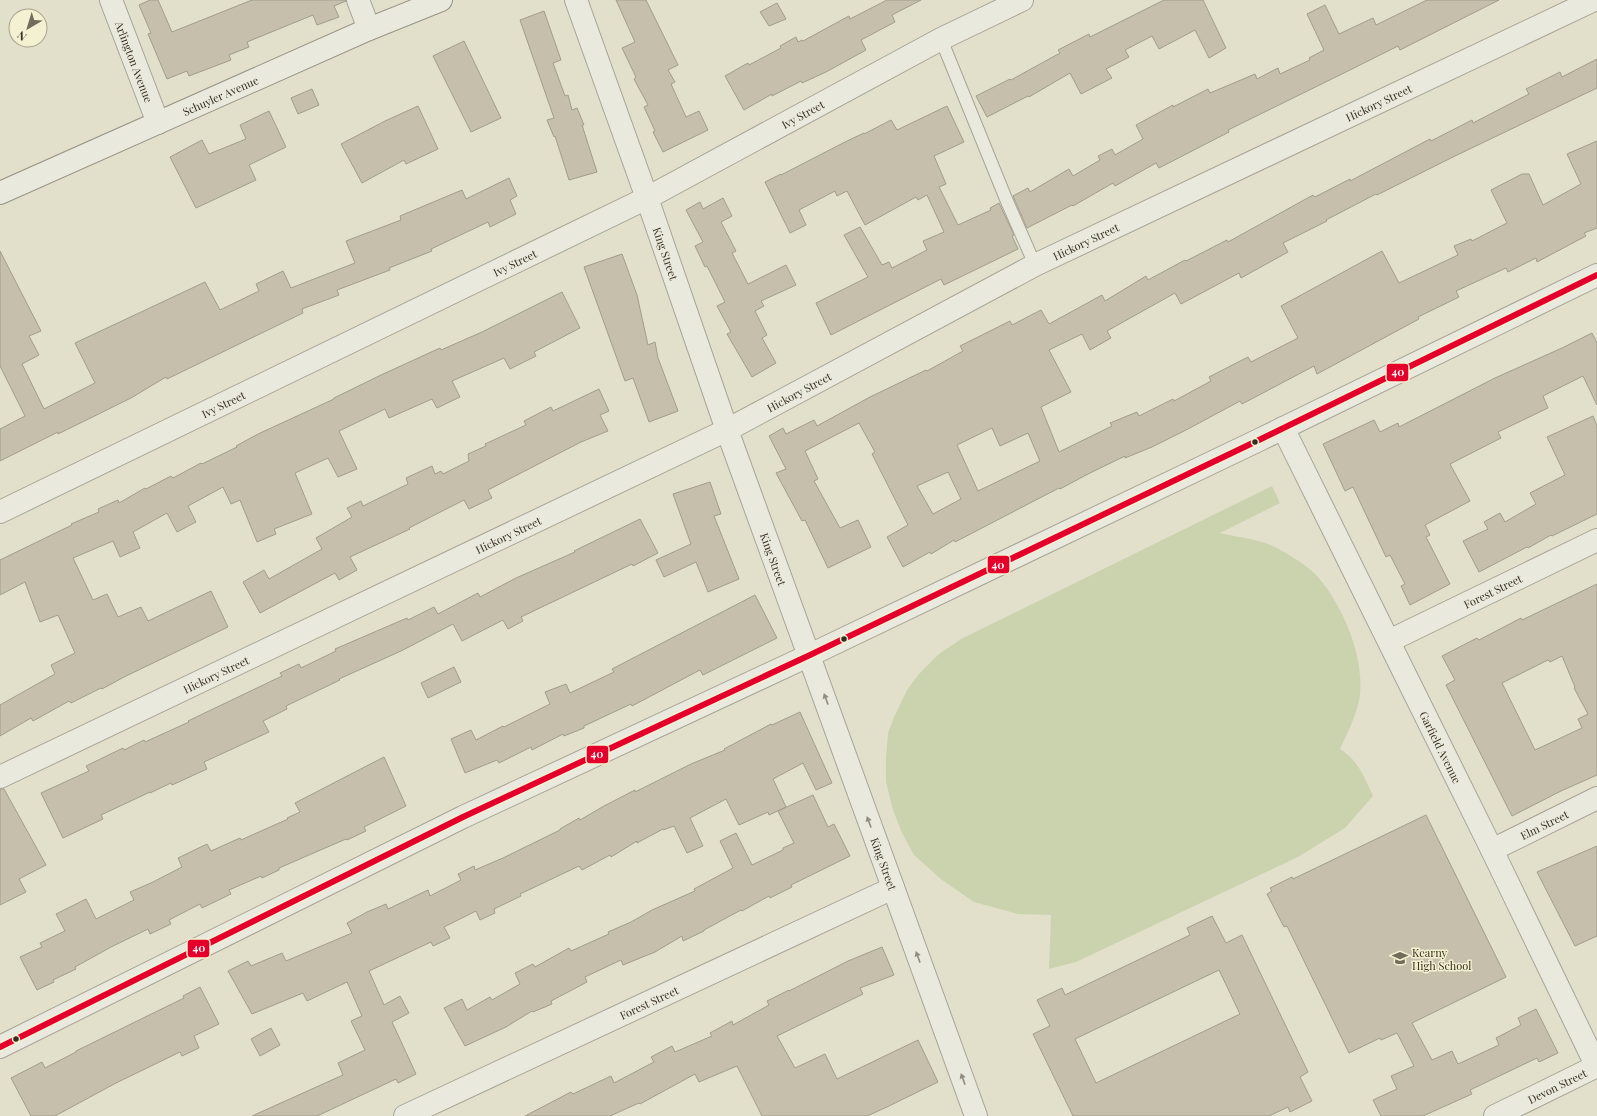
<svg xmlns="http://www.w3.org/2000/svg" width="1597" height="1116" viewBox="0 0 1597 1116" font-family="'Playfair Display',serif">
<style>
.green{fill:#cbd3ae}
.building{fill:#c5bfac;stroke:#a29c8b;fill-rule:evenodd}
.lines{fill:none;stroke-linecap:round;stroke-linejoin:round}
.service-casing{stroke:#a7a495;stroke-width:14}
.minor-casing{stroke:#a7a495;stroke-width:24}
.tertiary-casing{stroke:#a7a495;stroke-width:24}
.secondary-casing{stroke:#979485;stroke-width:24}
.service{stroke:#eae9dd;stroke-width:12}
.minor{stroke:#eae9dd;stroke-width:22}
.tertiary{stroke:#eae9dd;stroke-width:22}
.secondary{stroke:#eae9dd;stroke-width:22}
.bus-1-casing{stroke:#f3f1d1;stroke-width:9}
.bus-1{stroke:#e4002b;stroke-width:6}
.oneway{fill:#908c7e}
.bus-dot{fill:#352e1e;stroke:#f3f1d1;stroke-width:1.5}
.labels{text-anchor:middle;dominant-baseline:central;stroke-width:3;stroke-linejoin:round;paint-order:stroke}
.street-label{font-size:11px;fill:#352e1e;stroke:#f3f1d1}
.poi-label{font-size:11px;fill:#352e1e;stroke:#f3f1d1;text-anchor:start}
.line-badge{stroke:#f3f1d1;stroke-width:1.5}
.badge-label{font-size:11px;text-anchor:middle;font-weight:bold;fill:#fff}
</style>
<rect width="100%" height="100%" fill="#e2e0cb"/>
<path class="green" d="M1272,486L1280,503L1220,533C1238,537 1256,539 1273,546C1285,552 1305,564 1314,573C1342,601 1367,661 1359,701C1355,718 1347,734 1340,749C1358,760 1365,778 1373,796L1345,828L1298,857L1076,962L1049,969L1051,915L1018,914L974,902L942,880L914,855L902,833L893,810L886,782V758L888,733L894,717L907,690L919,674L939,654L961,639Z"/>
<path class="building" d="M150,0H158L172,32L252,0H346V1L334,6L339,17L317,25L313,15L247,42L249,47L229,55L231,60L189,76L187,71L167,79L148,34L151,33L139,5Z
M616,0H646L678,65L668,70L675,82L671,84L686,117L699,111L708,130L663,152L653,132L655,131L644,107L648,105L634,79L636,77L622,48L635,42Z
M887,0H921L892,15L895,22L861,40L866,50L826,72L802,83L801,81L772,96V94L744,110L725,76L748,63L749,65L781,48L780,46L796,37L798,42L802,40L803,41L849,16L850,19Z
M1164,0H1203L1226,48L1209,58L1195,30L1159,49L1152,36L1125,50L1129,57L1106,69L1112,78L1081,94L1070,73L1029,97L1028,96L987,117L976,96L1010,79L1011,80L1060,53L1058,50L1089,34L1090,37Z
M1427,0H1499L1400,50L1398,46L1344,73L1228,130L1229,132L1159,168L1156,163L1115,186L1113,183L1073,206L1072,205L1027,228L1013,196L1028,188L1030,192L1069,169L1073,176L1100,160L1098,156L1112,149L1115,155L1143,139L1136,125L1173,105V107L1208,89L1210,93L1255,74L1257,79L1278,68L1280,74L1310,60L1309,58L1324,50L1307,14L1325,5L1339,34L1373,18L1376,25Z
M777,3L786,19L769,26L760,12Z
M544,11L561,60L553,63L565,96L568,95L572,110L577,108L584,125H582L597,172L569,180L555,136L554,137L547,120L554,118L520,20Z
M464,41L501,118L471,132L433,56Z
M1597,59V88L1455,156L1377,195L1376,194L1326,220L1327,221L1283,243L1288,252L1241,278L1239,273L1181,304L1175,293L1107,331L1111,338L1090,350L1082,334L1049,350L1071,392L1041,407L1059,452L1112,426L1110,423L1137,412L1139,416L1173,399L1174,401L1211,381L1209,377L1248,357L1251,362L1298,338L1281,306L1382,251L1399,283L1458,255L1454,246L1471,239L1472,241L1507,223L1491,190L1522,174H1529L1543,205L1581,184L1567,154L1597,141V228L1584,233L1586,236L1537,262L1536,258L1508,272L1506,268L1456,291L1459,297L1418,317L1419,319L1317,374L1314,366L1242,404L1240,401L1188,429L1152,447L1125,458V456L1088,474L1060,489L1059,488L955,542L954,540L931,554L930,552L903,567L887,537L908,525L872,454L875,452L859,423L805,451L818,479L814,481L840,528L858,520L871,547L828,568L805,520L802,521L776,473L786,469L769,436L783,428L786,434L814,420L817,426L870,397L926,370L927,371L963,351L960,346L1010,321L1012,325L1041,310L1049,324L1102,295L1105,301L1146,276L1148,280L1185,260L1186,261L1227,240L1228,242L1313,195L1315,197L1350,179V181L1430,139L1431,141L1472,120L1473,123L1529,94L1526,89L1560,72L1562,77ZM992,428L1000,446L1028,433L1040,461L978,491L957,445ZM948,472L961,499L933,514L917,486Z
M312,89L319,105L298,114L291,98Z
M418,106L438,149L406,164L404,160L362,183L341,144L385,121Z
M947,106L964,142L934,156L946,184L939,187L958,225L991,210L990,208L999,203L1014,235L1012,236L1018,249L944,285L941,279L831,335L816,303L868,277L844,235L860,227L882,265L889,262L892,268L927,250L923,241L944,232L927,195L918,200L916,197L865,225L847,191L837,196L835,191L799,210L806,225L790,233L765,182L781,174V175L845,142L864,133V134L891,120L897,130Z
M269,111L286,147L249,165L256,180L196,208L170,157L202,140L209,154L246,139L240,125Z
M509,178L517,196L510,200L516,214L490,227L488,222L431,249L432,251L389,268L390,270L337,290L339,295L302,309L303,313L167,379L166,377L131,398L58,434V432L0,461V429L25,416L0,366V251L41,331L29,336L39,355L22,364L44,409L95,383L75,343L205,282L220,310L259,291L256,284L283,271L291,288L355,263L346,241L401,220L400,216L462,190L466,199Z
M723,198L732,216L721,222L736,251L732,253L748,284L786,265L796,285L761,301L764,306L755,311L767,335L762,338L776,363L752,377L727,334L731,332L717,306L725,302L707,266L705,267L695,246L703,242L686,210L700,202L703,209Z
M622,254L637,295L648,345L655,342L658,358L678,411L649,422L633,378L625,381L584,267Z
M562,292L580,328L534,352L536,356L510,369L504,358L452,381L460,397L437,408L432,399L389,418L385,409L339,431L357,469L338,477L328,458L295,473L312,514L274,529L276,534L257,542L240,500L231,504L223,487L188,506L196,522L177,532L167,513L133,532L140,548L120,557L113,541L73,558L93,600L107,594L118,617L141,607L148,621L211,591L228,627L124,677L102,689L101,688L71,703L69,701L33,721L31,718L0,736V705L55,674L51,665L75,653L58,615L40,622L25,582L0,595V560L72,525L71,524L99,512L98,509L118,500L119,503L145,488L146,489L171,476L173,478L201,463L202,464L237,447L236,446L258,434L334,399V398L381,375L440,348L441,350L482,332Z
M1592,333L1597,343V405L1583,376L1543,396L1548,408L1498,432L1501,438L1450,464L1470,501L1425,525L1430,535L1426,537L1450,584L1410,605L1401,586L1405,584L1390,555L1386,557L1353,487L1345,491L1323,444L1374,420L1380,432L1398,423L1399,427L1495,378L1562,348Z
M599,389L609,411L600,415L608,431L581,442L488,490L492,498L469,509L464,500L409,528L410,529L350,557L357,570L339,580L335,573L260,613L243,582L264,570L269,579L322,549L316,538L352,517L347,508L361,501L363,506L408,484L406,478L432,466L435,474L441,471L443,474L469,461L468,454L486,446L485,444L526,425L524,421L551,407L553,411Z
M1593,416L1597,426V514L1552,536L1551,535L1528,548L1527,547L1479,572L1463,541L1488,529L1484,522L1500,513L1505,522L1536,504L1530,493L1565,475L1547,437Z
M710,482L721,514L714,516L739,579L708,592L696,562L664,577L656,560L691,544L673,494Z
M640,519L658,553L633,566L632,564L521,617L523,621L508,629L503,620L462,641L453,624L401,651L339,679L340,680L286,706L287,709L263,721L269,732L204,762L207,769L172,785L171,783L150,793V792L101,815L103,819L63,838L41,793L89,771L86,766L123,748L124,750L144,740L145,742L189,722L188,721L282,676L280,673L299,664L301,668L336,651L335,649L407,618L408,620L434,607L438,614L478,593L480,597L516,578L575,552L574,551Z
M1597,584V775L1561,791L1512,816L1446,685L1455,680L1442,656L1477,638L1479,640L1521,618L1522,620ZM1562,656L1575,687L1574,688L1588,714L1578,719L1582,728L1535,750L1502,683L1548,660L1550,662Z
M755,595L777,638L703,675L700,670L632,706L631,704L584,726V728L564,736L563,734L532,750L531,747L499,763L497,760L465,773L451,739L471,730L476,740L503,726L504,727L550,704L545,692L566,684L570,693L614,672L612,669Z
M454,667L461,682L428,698L421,683Z
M800,712L832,783L816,790L803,763L773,779L786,807L769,815L768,812L739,825L726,799L690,818L703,846L687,853L674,826L663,830V829L637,843V841L611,857L610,855L582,870L579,866L520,894L521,896L494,909L495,913L480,920L476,911L444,927L450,938L433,946L431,942L369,971L384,1005L400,996L409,1013L392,1022L416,1074L398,1083L396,1079L317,1116H252L343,1075L338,1063L365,1050L351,1021L362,1016L347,982L307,1001L303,993L252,1014L228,971L248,961L251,966L282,953L286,961L352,933L347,923L367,912L386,904L388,909L428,890L430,896L461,880L458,874L474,866L475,870L503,858L560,830V829L579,818L580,820L604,806L635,790V792L691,764L725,750L724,749L771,724L772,725Z
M384,757L406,806L364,827L366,831L347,840L346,839L279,868V870L262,878L261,876L229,890L231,894L202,908L200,904L169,920L171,924L150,934L148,929L111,947L75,967L76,969L53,980L54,982L37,990L20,957L42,947L40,943L65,931L56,914L86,899L96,919L134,900L130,892L151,883L182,867L178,858L207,844L211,851L240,838L241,840L288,819L287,818L300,812L295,803Z
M0,789H4L46,865L19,879L26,892L0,905Z
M813,795L828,827L834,824L850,856L791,885L792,887L770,898L769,896L742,911L741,910L704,930V931L683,941L682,936L655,952L623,965L621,960L585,977L587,982L551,1001L552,1004L533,1012L532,1011L506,1027L465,1046L444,1008L462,999L467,1010L490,997L492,1000L520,984L515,973L533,964L535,967L569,948L571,951L609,934L608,932L631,922L652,910L695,891L694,889L733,868L720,841L736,833L752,865L783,850V848L794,843L778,811Z
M1426,815L1506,977L1412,1023L1432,1060L1452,1051L1458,1064L1499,1045L1496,1038L1521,1025L1518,1018L1536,1009L1558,1053L1539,1062L1537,1058L1470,1090L1472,1094L1423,1116H1381L1373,1100L1397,1089L1391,1076L1414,1066L1397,1033L1381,1040L1380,1038L1349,1053L1287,926L1284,927L1267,894L1272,891L1270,888L1292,877L1293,879Z
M1597,846V936L1575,946L1537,872Z
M1212,916L1226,943L1242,935L1308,1072L1300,1077L1312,1101L1290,1112L1288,1107L1269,1116H1073L1033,1034L1050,1026L1037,1000L1062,988L1065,995L1190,935L1187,928ZM1219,970L1240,1014L1096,1083L1075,1039Z
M882,947L894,975L860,988L863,994L777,1036L795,1068L825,1054L837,1079L918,1040L938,1082L887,1107L867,1116H762L737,1066L699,1082L695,1074L640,1104L639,1103L610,1116H525L571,1092L573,1094L611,1076L614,1083L654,1062L651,1057L672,1046L675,1052L712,1036L710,1033L732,1021L733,1025L769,1005L767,1001L789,990V991L848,961Z
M200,987L219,1024L194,1036L199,1048L182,1056L180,1052L116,1083L55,1116H31L11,1078L42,1062L45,1068L76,1052V1051L184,998L183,996Z
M271,1028L280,1045L260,1056L251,1039Z"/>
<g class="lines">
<defs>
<path id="service" d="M941,39L1006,199L1035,265"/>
<g id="minor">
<path id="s1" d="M111,0L158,123"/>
<path d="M358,0L369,29"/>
<path id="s2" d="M576,0L647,198L727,430L976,1116"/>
<path id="s3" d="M1283,428L1492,850L1597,1067"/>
<path id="s4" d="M0,512L647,198L941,39L1022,0"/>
<path id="s5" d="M1389,641L1597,540"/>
<path id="s6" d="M0,777L727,430L1035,265L1594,0"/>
<path id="s7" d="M1492,850L1597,798"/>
<path id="s8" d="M405,1116L893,888"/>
<path id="s9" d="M1495,1116L1597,1066"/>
</g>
<path id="tertiary" d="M0,1047L463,817L810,655L1261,439L1597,275"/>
<g id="secondary">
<path id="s10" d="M0,193L369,29L441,0"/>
</g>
</defs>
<use href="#service" class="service-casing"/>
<use href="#minor" class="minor-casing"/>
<use href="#tertiary" class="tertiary-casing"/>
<use href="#secondary" class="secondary-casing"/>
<use href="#service" class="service"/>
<use href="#minor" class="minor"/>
<use href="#tertiary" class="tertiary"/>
<use href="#secondary" class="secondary"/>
<defs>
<path id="bus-1" d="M0,1047L463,817L810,655L1261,439L1597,275"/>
</defs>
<use href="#bus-1" class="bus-1-casing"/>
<use href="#bus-1" class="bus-1"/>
</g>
<defs><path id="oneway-solid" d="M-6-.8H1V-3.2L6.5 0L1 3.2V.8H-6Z"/></defs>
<g class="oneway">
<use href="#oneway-solid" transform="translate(826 699) rotate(-110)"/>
<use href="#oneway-solid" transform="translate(869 822) rotate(-110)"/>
<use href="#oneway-solid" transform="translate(918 957) rotate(-110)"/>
<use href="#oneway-solid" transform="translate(963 1079) rotate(-110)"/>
</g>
<defs>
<symbol id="school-bare" viewBox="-9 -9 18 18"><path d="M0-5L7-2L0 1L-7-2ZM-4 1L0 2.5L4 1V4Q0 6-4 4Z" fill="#726c5b" stroke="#f3f1d1" stroke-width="2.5" paint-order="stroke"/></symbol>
</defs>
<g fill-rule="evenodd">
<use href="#school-bare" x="1389" y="947" width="22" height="22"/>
</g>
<g class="bus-dot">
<circle cx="1255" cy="442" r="3.5"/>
<circle cx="844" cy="639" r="3.5"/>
<circle cx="16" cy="1039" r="3.5"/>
</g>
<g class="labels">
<g class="street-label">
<text stroke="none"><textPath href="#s1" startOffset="66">Arlington Avenue</textPath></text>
<text stroke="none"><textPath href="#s10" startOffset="241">Schuyler Avenue</textPath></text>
<text stroke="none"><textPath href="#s6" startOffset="1535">Hickory Street</textPath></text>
<text stroke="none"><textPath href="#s4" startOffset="896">Ivy Street</textPath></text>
<text stroke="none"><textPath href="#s6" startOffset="1211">Hickory Street</textPath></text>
<text stroke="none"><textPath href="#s2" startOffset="269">King Street</textPath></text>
<text stroke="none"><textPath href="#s4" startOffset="572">Ivy Street</textPath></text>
<text stroke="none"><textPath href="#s6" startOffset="887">Hickory Street</textPath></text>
<text stroke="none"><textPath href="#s4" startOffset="248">Ivy Street</textPath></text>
<text stroke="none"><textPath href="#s6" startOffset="563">Hickory Street</textPath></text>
<text stroke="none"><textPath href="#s2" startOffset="593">King Street</textPath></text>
<text stroke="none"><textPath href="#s5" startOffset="115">Forest Street</textPath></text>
<text stroke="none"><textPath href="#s6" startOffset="239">Hickory Street</textPath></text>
<text stroke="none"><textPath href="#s3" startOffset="356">Garfield Avenue</textPath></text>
<text stroke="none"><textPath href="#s7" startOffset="58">Elm Street</textPath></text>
<text stroke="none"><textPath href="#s2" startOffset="917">King Street</textPath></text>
<text stroke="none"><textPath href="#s8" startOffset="269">Forest Street</textPath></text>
<text stroke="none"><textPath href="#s9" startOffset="69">Devon Street</textPath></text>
</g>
<g class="poi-label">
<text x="1412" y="952">Kearny<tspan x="1412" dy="13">High School</tspan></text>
</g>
</g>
<g class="line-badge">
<rect x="1386" y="363" width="23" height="19" rx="4" fill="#e4002b"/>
<rect x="987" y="555" width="23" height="19" rx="4" fill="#e4002b"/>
<rect x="586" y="745" width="23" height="19" rx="4" fill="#e4002b"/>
<rect x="187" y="939" width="23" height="19" rx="4" fill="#e4002b"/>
</g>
<g class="badge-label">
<text x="1398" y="376">40</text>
<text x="998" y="569">40</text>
<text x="597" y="758">40</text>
<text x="199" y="952">40</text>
</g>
<g transform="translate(28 28) rotate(218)"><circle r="19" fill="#f3f1d1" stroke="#a7a389"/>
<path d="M0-3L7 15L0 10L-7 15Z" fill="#726c5b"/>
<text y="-6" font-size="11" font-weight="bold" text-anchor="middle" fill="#352e1e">N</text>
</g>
</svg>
